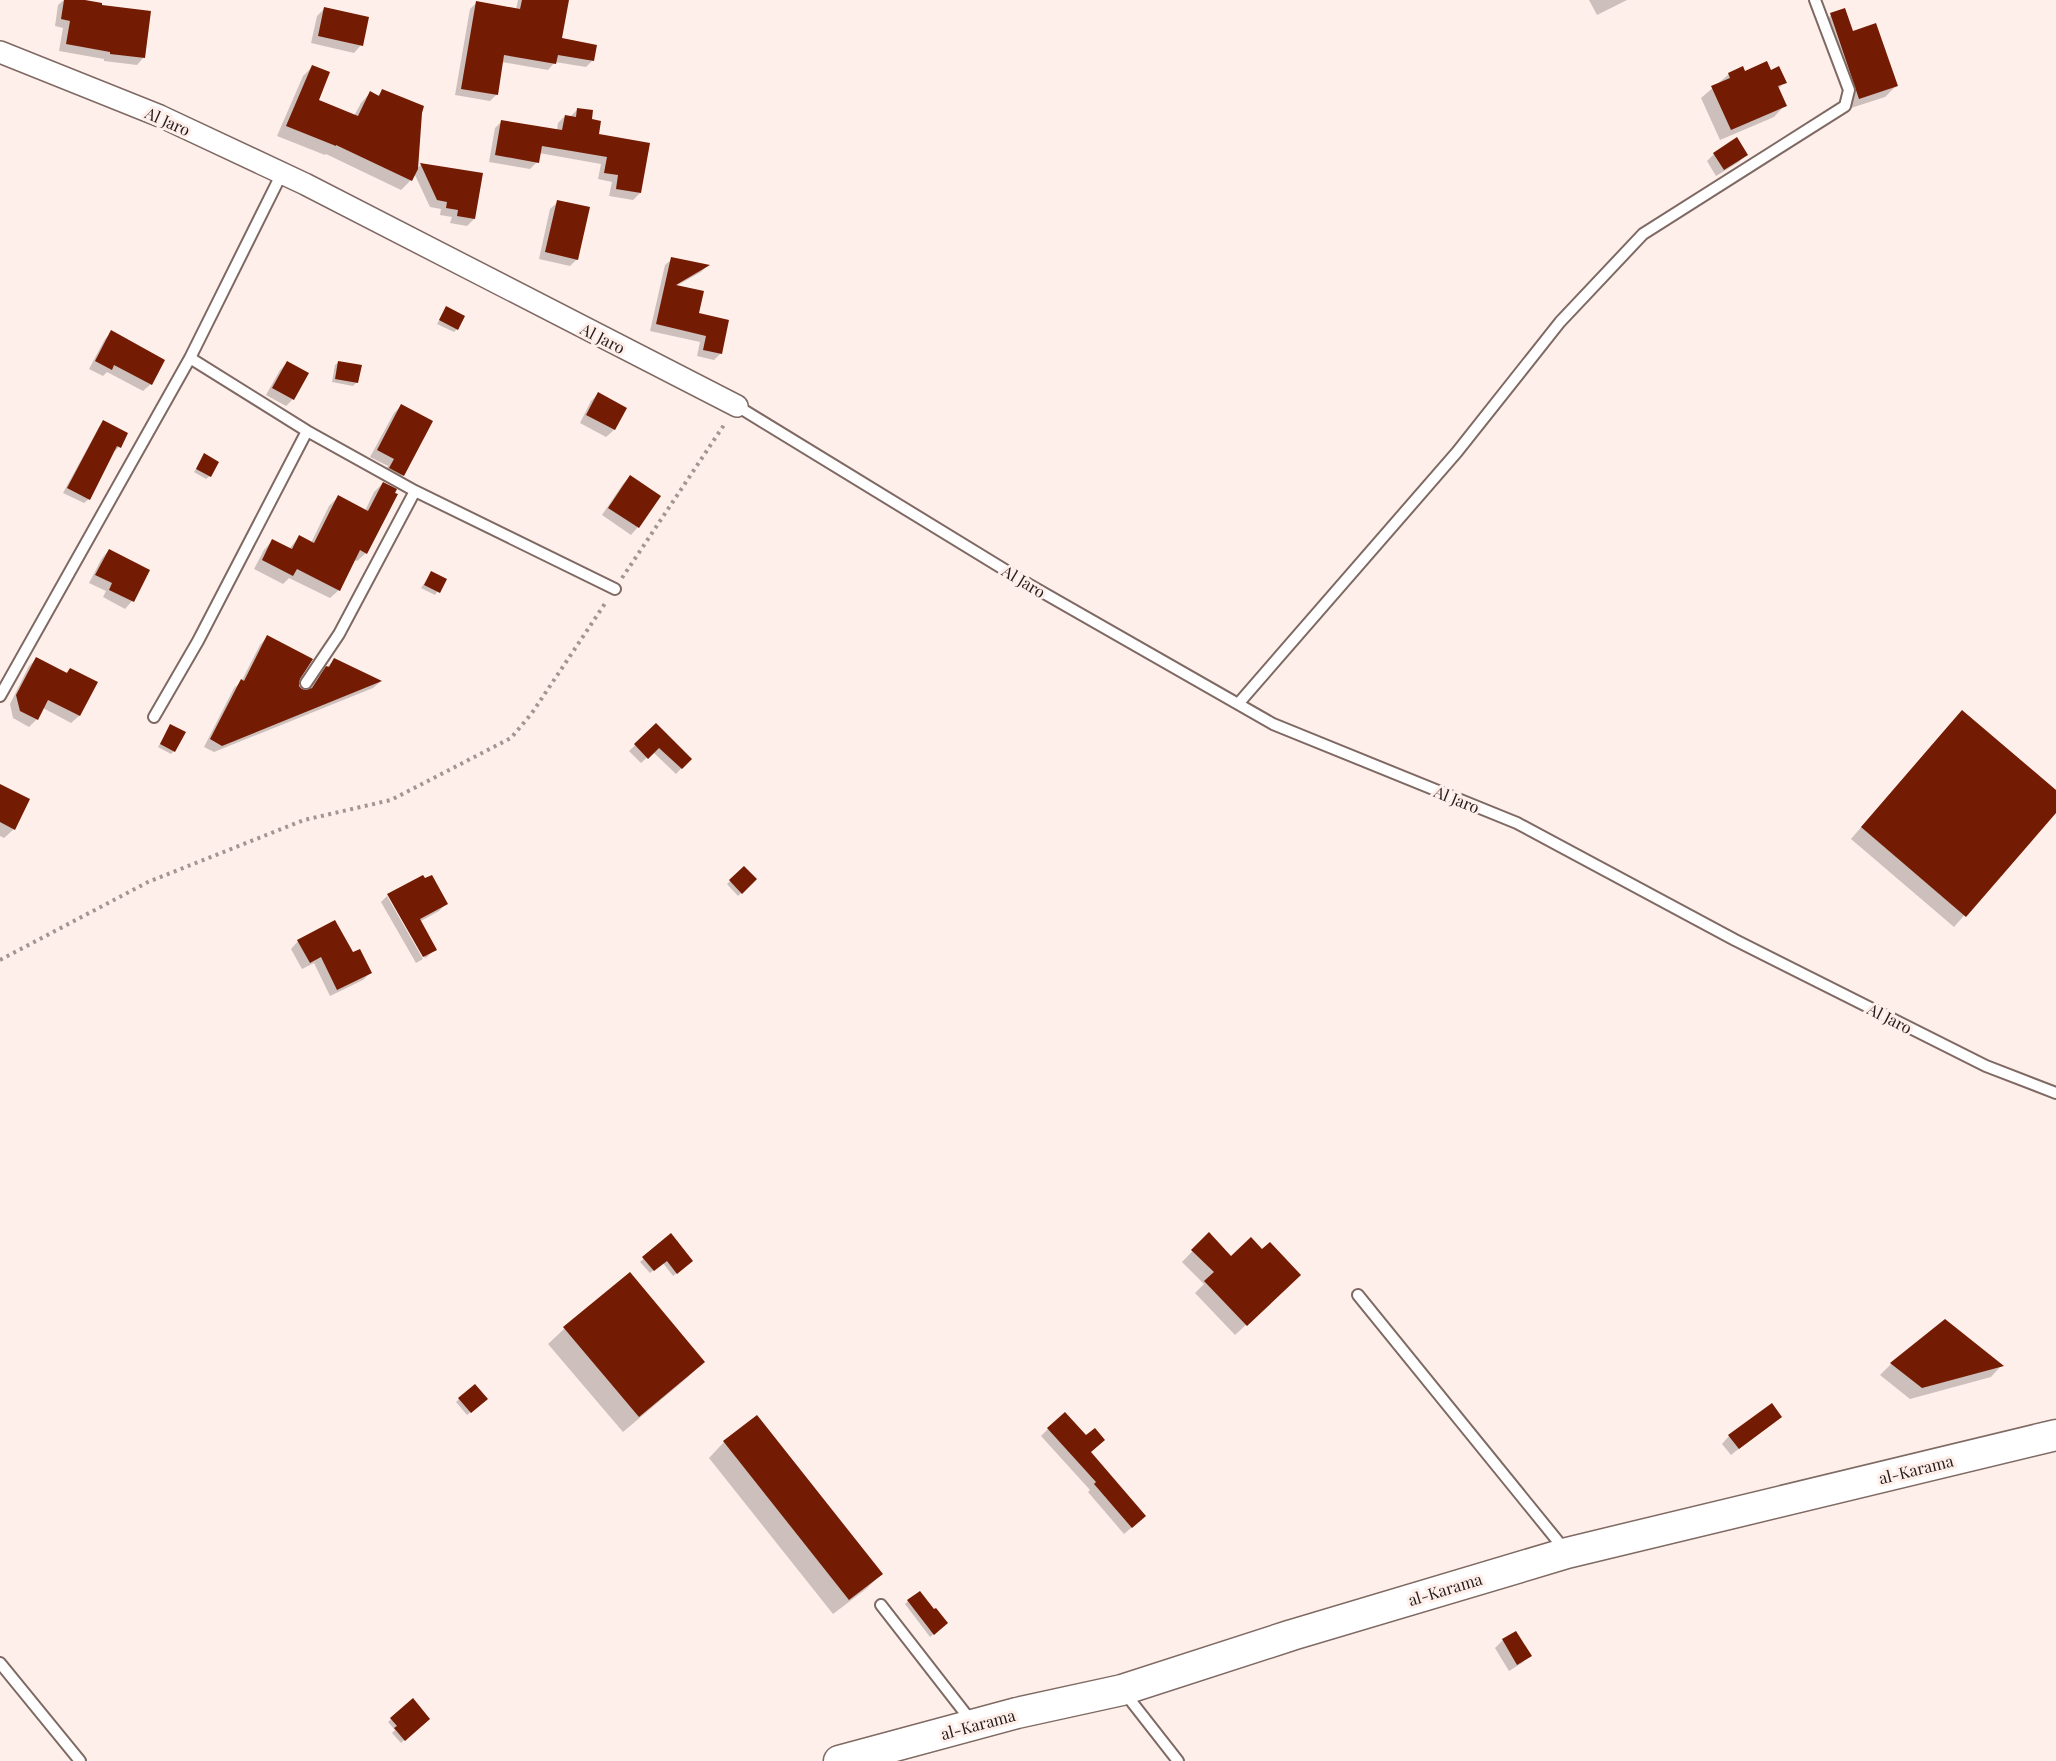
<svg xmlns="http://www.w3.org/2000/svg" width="2056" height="1761" viewBox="0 0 2056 1761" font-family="'Playfair Display',serif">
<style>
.shadow{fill:#0003}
.building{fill:#731c03}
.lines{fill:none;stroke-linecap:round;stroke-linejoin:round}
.lane-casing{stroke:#7f6963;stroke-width:14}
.street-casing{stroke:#7f6963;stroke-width:24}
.secondary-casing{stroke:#7f6963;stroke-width:33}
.path{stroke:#a39692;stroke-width:4;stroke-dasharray:3 4.5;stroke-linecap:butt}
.lane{stroke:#fff;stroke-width:10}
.street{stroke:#fff;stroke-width:21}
.secondary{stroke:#fff;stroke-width:30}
.labels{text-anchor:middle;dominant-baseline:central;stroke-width:6;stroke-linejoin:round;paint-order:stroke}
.street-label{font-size:16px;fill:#251c1a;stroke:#ffefeb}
</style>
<rect width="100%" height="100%" fill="#ffefeb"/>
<path class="shadow" d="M64,0H76L144,57L137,65L104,61V59L59,51L63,28L55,26L58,5Z
M518,0H567L560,40L592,61L586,67L555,62L548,70L502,62L496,95L490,101L455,95L470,9L476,3L516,10Z
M1589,0H1627L1597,15Z
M325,8L361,45L354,53L311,43L317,16Z
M1831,15L1852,33L1896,86L1885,97L1848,109L1820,26Z
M313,66L317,101L354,116L361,103L370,93L377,96L383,91L416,169L421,165L481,174L474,219L467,226L450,223L452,217L440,215L441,209L430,207L414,173L411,180L401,190L326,154L325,155L277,136L303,76Z
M1770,72L1785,82L1778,89L1785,105L1774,117L1720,140L1701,98L1729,74Z
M578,109L640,193L633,200L609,196L612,182L598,179L601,164L539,153L537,162L530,169L489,162L495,128L502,121L557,130L558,123L565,116L570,117Z
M1714,154H1746L1739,162L1716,176L1707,161Z
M558,202L577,259L570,266L539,259L550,209Z
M672,259L707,266L701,272L676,286L697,314L721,353L714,360L697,356L700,342L650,331L665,265Z
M446,308L457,329L454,332L437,324Z
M112,332L151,384L143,391L107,372L103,376L89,369L105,339Z
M339,362L357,382L353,386L332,382L335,365Z
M287,363L293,399L286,406L266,395L280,370Z
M598,394L625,409L614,430L606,437L580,423L591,401Z
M401,406L431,422L403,475L395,483L383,476L388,466L370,457L394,413Z
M104,422L119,447L115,451H113L89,499L84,503L63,493L99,427Z
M204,455L210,476L206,479L194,472Z
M630,477L638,527L631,535L602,515L623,484Z
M383,483L366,553L357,561L354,560L339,590L330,598L289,578L283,584L254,569L264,550L272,541L289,549L299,537L311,543L329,506L338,497L365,511L374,492Z
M109,550L148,571L132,601L125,609L103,597L106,591L89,583L102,558Z
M431,573L445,580L435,595L421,588Z
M267,637L297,682L298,688L305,692L309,690L319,675L334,660L380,682L373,688L214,752L204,747L234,688L241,682L260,645Z
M36,659L65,674L70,669L96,682L79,716L71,723L43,708L37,719L29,727L13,718L10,704L29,666Z
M1951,723L2056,792V811L1954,927L1851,839Z
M656,725L690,759L676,774L653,752L641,763L629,751Z
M171,726L174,751L171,754L158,747Z
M0,786L14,829L4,838L0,836Z
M744,868L755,879L738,896L727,884Z
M390,895L446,904L439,911L419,922L435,949L427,957L425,958Z
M387,896L423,959L416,963L381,902Z
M298,941L352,954L370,973L363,980L330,996L314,963L302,969L291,949Z
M1209,1234L1231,1258L1288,1286L1235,1335L1195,1293L1204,1284L1182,1262Z
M670,1235L688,1264L673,1276L663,1263L650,1273L640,1262Z
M629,1274L703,1362L688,1377L623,1432L548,1344L564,1329Z
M1945,1321L2001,1366L1991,1377L1910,1399L1880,1375L1891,1364Z
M459,1399H486L467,1415L456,1402Z
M1780,1416L1731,1455L1722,1444L1729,1436Z
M1048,1429L1089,1453L1137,1523L1124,1534L1088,1492L1090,1490L1041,1436Z
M724,1442L881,1574L866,1589L833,1614L709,1458Z
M908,1601L943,1626L930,1637L905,1604Z
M1516,1633L1530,1656L1522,1663L1509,1671L1495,1648L1503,1640Z
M412,1700L428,1718L401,1743L392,1733L395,1730L388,1722Z"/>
<path class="building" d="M64,0H85L102,3V5L151,11L145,58L110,54V52L66,44L70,21L61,19Z
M522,0H569L562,38L597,45L594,61L558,55L556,64L504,55L498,95L461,89L476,1L520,9Z
M324,7L369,17L363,46L318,36Z
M1845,8L1853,31L1876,23L1898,86L1859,99L1830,13Z
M1767,61L1771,70L1779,66L1787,83L1778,86L1787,106L1731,130L1711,86L1730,78L1728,73L1743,66L1745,71Z
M312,65L330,72L319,100L358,116L370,91L379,96L382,89L424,106L422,113L418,169L412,181L336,145V146L286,126Z
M577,108L593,110L592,119L601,121L599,134L650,143L641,193L616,189L618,175L604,173L607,157L542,146L539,163L495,155L501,120L562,130L565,115L576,117Z
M1737,137L1748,155L1724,170L1713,153Z
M420,163L483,173L475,219L457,216L458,210L446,208L447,202L437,200Z
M557,200L590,207L578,260L545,252Z
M671,257L710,265L676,285L704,291L699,313L729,320L722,354L703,350L706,336L656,324Z
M446,306L465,316L458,330L439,320Z
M111,330L165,360L152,385L114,365L112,370L95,361Z
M287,361L309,373L294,400L272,388Z
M338,361L362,365L358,383L335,379Z
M598,392L627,408L615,430L586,415Z
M401,404L433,421L404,476L389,468L394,459L377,450Z
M103,420L128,433L121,448L117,446L90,500L67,488Z
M204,453L219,462L211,477L196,469Z
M630,475L661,496L639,528L608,508Z
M383,482L397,489L395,493L398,494L367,554L360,550L340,591L297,569L293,576L262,560L272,539L292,549L299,535L314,543L338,495L368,511Z
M109,549L150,570L134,602L109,590L112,583L95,575Z
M431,571L447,579L440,593L424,585Z
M267,635L313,659L300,679L299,686L302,689L306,690L312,688L326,666L329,667L334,658L382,681L222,746L210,739L241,679L244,681Z
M36,657L67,673L70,668L98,682L80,716L48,700L38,720L20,711L16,695Z
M1962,710L2056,790V813L1966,917L1861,827Z
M656,723L692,759L682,769L659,748L648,759L634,744Z
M170,724L186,732L175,752L160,744Z
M0,784L30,799L15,830L0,822Z
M744,866L757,879L742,894L729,880Z
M423,875L425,878L432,875L448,904L420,919L437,950L423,957L387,894Z
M335,920L353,952L360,949L372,973L337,990L321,957L310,963L297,940Z
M1209,1232L1231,1256L1251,1237L1262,1249L1270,1242L1301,1275L1247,1326L1204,1281L1214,1272L1191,1250Z
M671,1233L693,1261L677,1274L667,1261L654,1271L642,1257Z
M630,1272L705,1362L639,1417L563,1327Z
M1945,1319L2004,1366L1922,1388L1890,1363Z
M475,1384L488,1399L471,1413L458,1398Z
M1772,1403L1782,1417L1739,1449L1728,1435Z
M1065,1412L1086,1435L1095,1428L1105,1440L1091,1452L1146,1516L1132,1528L1094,1484L1096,1482L1047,1428Z
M757,1415L883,1574L849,1600L723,1441Z
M920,1591L934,1609L936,1608L948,1623L934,1635L907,1600Z
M1516,1631L1532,1656L1517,1665L1502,1639Z
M413,1698L430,1719L405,1741L394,1728L397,1726L390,1718Z"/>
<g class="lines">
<defs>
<path id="lane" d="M190,358L307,431L415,491L615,589
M737,406L1028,584L1273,724L1517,823L1735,940L1986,1066L2056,1093
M306,683L339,634L415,491
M0,696L190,358L282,173
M1238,704L1457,452L1560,322L1643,234L1845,106L1849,90L1815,0
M154,717L198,641L307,431
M1358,1295L1565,1550
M881,1605L972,1722
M0,1663L80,1761
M1124,1692L1178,1761"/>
<path id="street" d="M0,52L160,116L305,184L737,406"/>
<path id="secondary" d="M839,1761L1017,1713L1122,1690L1292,1635L1567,1553L2056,1435"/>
</defs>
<use href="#lane" class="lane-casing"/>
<use href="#street" class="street-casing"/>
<use href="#secondary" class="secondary-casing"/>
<path class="path" d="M622,578L726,422
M0,960L148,882L304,820L391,800L511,738L532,713L606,602"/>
<use href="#lane" class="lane"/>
<use href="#street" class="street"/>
<use href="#secondary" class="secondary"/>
</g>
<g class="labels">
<g class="street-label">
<text transform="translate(168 121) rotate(24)">Al Jaro</text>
<text transform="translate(603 338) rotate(27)">Al Jaro</text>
<text transform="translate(1024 581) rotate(31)">Al Jaro</text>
<text transform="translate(1457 799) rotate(22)">Al Jaro</text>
<text transform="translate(1890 1018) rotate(27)">Al Jaro</text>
<text transform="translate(1916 1469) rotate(-14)">al-Karama</text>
<text transform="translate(1445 1589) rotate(-17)">al-Karama</text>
<text transform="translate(978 1724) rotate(-15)">al-Karama</text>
</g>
</g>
</svg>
